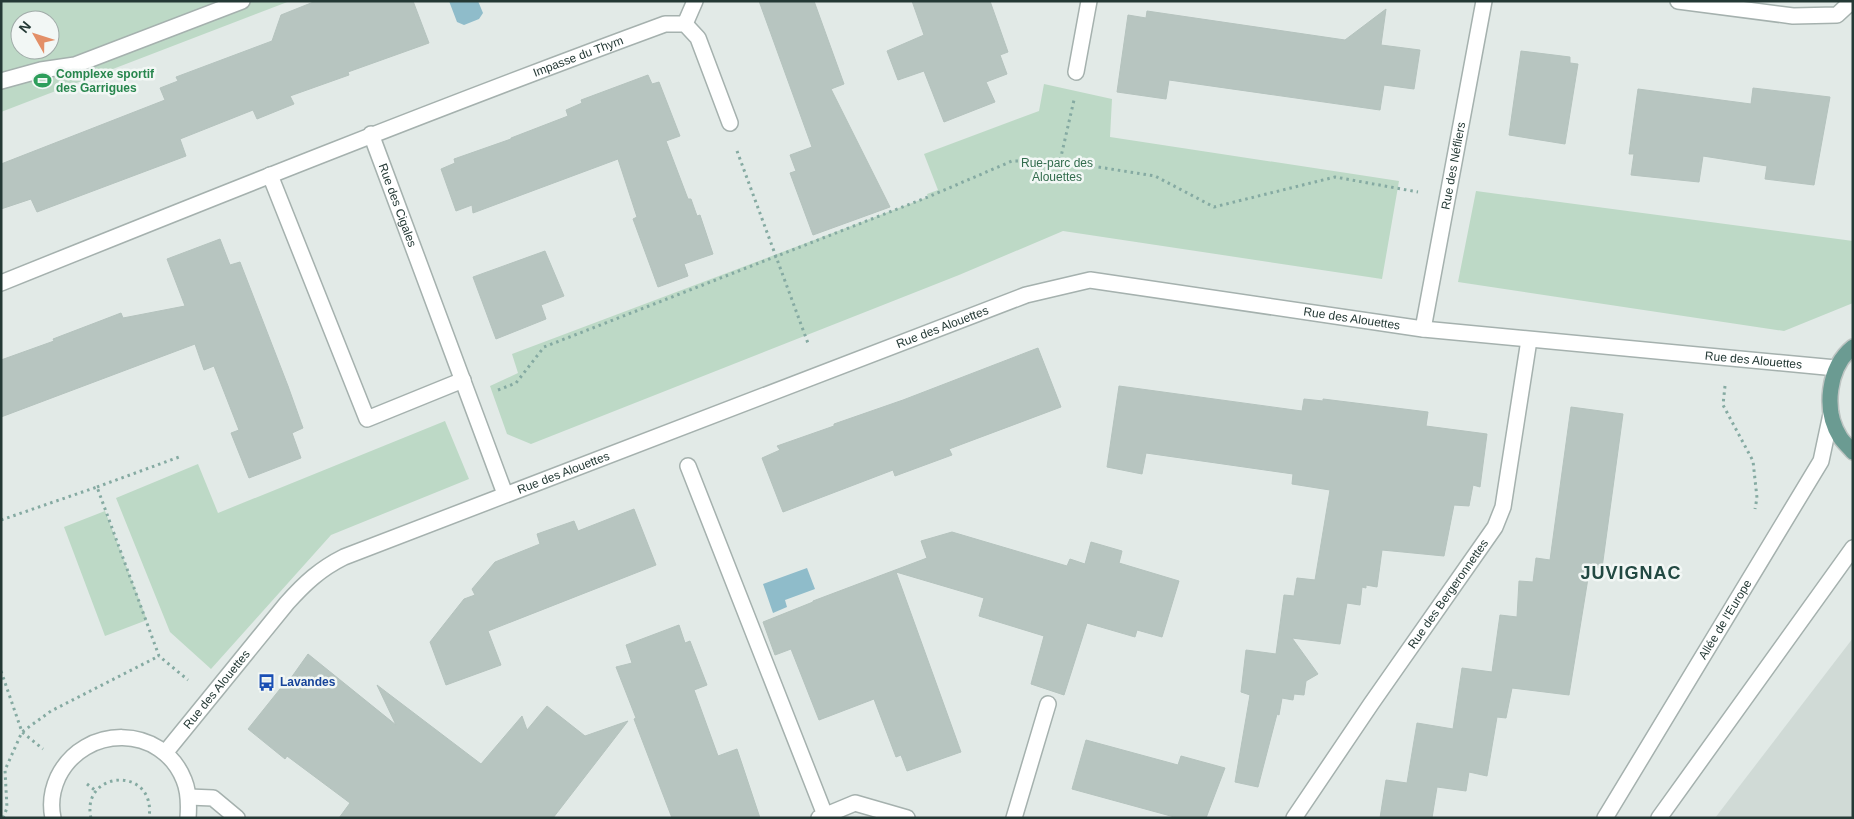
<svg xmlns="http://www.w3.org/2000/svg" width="1854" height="819" viewBox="0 0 1854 819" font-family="Helvetica,sans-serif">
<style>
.built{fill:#d0dad6}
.green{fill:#bdd9c6;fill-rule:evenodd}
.water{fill:#8fbcca}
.building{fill:#b7c5c0;stroke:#b5c3be}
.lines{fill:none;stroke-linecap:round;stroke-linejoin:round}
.service-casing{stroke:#a5b1ae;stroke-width:18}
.minor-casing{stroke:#a5b1ae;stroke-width:18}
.tertiary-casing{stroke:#a5b1ae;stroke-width:18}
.primary-casing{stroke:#bdc4c2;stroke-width:18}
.path{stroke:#85aaa2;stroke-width:3;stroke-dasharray:2.5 4;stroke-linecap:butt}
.service{stroke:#fff;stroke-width:15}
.minor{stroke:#fff;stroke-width:15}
.tertiary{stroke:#fff;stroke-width:15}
.primary{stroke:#6b9b92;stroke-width:15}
.labels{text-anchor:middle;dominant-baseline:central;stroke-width:5;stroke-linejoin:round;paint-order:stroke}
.street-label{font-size:12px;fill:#243935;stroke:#f2f7f5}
.leisure-label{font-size:12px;font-weight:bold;fill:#27864d;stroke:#f2f7f5;text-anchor:start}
.park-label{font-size:12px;fill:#326c4d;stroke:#f2f7f5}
.transit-label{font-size:12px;font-weight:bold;fill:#164399;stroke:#f2f7f5;text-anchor:start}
.district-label{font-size:18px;font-weight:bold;letter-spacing:1px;fill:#224942;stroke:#f2f7f5}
</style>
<rect width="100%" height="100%" fill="#e2eae7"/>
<path class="built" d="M1853,638V818H1715Z"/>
<path class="green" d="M1,1H290L1,112ZM20,20H50V50H20Z
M1044,84L1112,99L1110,137L1399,181L1382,279L1063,231L959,275L531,444L507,434L490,386L518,373L512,354L928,197L927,194L938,190L924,154L1039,111Z
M1476,191L1853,241V303L1784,331L1458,282Z
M445,421L469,479L331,535L211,669L170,632L116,498L198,464L218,513Z
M105,511L147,620L105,636L64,527Z"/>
<path class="water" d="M449,1H478L483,13L479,19L464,25L457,22Z
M807,568L815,589L785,600L787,607L773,613L763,584Z"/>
<path class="building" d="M316,1H413L429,43L348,72L349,75L290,96L294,104L257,119L253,110L180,139L186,156L37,212L31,199L1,209V164L165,100L160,88L178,81L176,77L272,41L281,15Z
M759,1H814L844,84L831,89L890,207L813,235L790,173L796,171L790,155L812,147Z
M912,1H990L1008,52L1000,55L1007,74L986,82L995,102L944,122L924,71L898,80L887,51L924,35Z
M1386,9L1381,45L1420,50L1414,89L1384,85L1380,110L1169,80L1166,99L1117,92L1128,15L1146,18L1147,11L1345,40Z
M1521,51L1570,57V63L1578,64L1565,144L1509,135Z
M648,75L652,84L659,82L680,136L666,141L688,199H691L697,216L700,215L713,254L684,264L688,276L658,287L633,219L637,217L618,159L473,213L472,205L456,211L441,169L455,163L454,159L511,139V138L568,116L566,110L582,103L581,100Z
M1753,88L1830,97L1814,185L1765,179L1767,166L1703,156L1699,182L1631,175L1634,154H1629L1638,89L1751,104Z
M220,239L230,265L240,262L288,386L303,428L292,433L301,458L249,478L231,433L239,430L214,366L204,370L195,344L1,417V360L54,341L53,339L121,313L123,318L185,306L167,259Z
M545,251L564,296L541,305L546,319L496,339L473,277Z
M1038,348L1061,407L949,449L952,455L895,476L893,470L783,512L762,458L780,450L777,446L834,426V424L903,400Z
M1119,386L1302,411L1304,399L1323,401V399L1428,412L1426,426L1487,434L1480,487L1473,485L1469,506L1454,505L1444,556L1382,550L1377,587L1366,585V588L1362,587L1360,605L1347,603L1340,644L1292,638L1318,674L1306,681L1304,695L1294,694L1293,700L1282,698L1279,715L1277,714L1258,787L1235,782L1250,695L1241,692L1246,650L1276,654L1284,595L1294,596L1297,578L1315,580L1330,490L1292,484L1293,474L1146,453L1142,474L1107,467Z
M1571,407L1623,414L1602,568L1590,566L1569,695L1512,688L1506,718L1497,717L1487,776L1469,772L1466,791L1437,787L1432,818H1380L1386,780L1407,783L1417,723L1453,729L1462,668L1492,672L1500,615L1517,617L1519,581L1533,582L1536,558L1550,560Z
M634,509L656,565L488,631L501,665L446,685L430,642L464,599L475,595L472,589L495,562L540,544L537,534L574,521L578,531Z
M952,532L1067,566L1070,559L1085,564L1091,542L1122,551L1119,563L1179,581L1162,637L1137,630L1135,637L1087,623L1064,695L1031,684L1044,636L979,616L984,598L896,572L961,752L907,771L901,755L896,757L874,699L819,720L791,649L775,655L763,622L813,602V601L927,558L921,541Z
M679,625L685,643L690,641L707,685L694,690L718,756L737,749L760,818H672L634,719L636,718L616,667L632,663L626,645Z
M308,654L396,725L377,685L481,764L522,716L527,730L547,706L585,736L628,721L553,818H339L350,803L287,756L285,759L248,729L284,684L286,685Z
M1086,740L1178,765L1181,756L1225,768L1206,818H1178L1072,789Z"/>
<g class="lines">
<defs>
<path id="service" d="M685,24L695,1
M1076,72L1089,1
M1,81L41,70L75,65L242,1
M688,466L825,815
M1014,818L1048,704"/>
<g id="minor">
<path d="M1678,1L1793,16L1837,15L1852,1"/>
<path id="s1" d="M371,134L505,494"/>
<path d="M270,175L367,419L463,380"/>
<path id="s2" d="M1,283C222,194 442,106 665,24H685L698,38L730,123"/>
<path id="s3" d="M1423,329L1484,1"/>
<path id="s4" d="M165,753L287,603C305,583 320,569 344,557L1026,295L1090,280L1423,329L1836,368"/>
<path d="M189,797L213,798L237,818"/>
<path d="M53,818C50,804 52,790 58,777C84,724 162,724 184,780C189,792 189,805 188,818"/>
<path d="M819,818L855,803L907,818"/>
<path id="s5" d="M1294,818L1371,704L1495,527L1503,507L1529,340"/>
</g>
<g id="tertiary">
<path id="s6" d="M1605,818L1821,461L1831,414"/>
<path d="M1659,818L1853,548"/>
</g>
<path id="primary" d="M1853,347C1828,367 1823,410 1840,437C1843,442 1849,447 1853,452"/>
</defs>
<use href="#service" class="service-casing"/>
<use href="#minor" class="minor-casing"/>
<use href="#tertiary" class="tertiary-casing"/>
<use href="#primary" class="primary-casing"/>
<path class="path" d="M737,151L809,346
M1060,161L1155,176L1214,207L1335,177L1418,192
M1725,386L1723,405L1753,461L1757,498L1755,509
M498,390L516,383L544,347L928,197L1012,161H1060L1074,100
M97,487L179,457
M1,520L97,487L159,656L188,680
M1,671L22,732L43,749
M87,784L96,791
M3,818L7,808L5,770L22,732L51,711L159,656
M91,818C80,770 157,765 149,818"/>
<use href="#service" class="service"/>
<use href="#minor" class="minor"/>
<use href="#tertiary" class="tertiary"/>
<use href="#primary" class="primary"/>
</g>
<defs>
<symbol id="stadium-bare" viewBox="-9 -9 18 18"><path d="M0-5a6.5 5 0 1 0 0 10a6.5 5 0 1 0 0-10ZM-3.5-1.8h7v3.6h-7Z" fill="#2e9e5b" stroke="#f2f7f5" stroke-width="2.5" paint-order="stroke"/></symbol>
<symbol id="bus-bare" viewBox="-9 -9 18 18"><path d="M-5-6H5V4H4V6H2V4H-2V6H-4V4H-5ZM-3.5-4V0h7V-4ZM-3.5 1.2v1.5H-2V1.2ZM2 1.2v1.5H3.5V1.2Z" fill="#1a4fb4" stroke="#f2f7f5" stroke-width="2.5" paint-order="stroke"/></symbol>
</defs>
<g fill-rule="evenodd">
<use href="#stadium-bare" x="30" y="68" width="25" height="25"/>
<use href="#bus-bare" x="254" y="670" width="25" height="25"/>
</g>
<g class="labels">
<g class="street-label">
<text stroke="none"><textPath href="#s2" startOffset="620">Impasse du Thym</textPath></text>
<text stroke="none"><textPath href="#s3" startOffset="166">Rue des Néfliers</textPath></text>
<text stroke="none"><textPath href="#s1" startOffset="76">Rue des Cigales</textPath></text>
<text stroke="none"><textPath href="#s4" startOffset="1328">Rue des Alouettes</textPath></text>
<text stroke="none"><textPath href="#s4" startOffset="908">Rue des Alouettes</textPath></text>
<text stroke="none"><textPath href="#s4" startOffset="1732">Rue des Alouettes</textPath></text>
<text stroke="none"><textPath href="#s4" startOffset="502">Rue des Alouettes</textPath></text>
<text stroke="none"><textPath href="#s5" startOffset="272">Rue des Bergeronnettes</textPath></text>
<text stroke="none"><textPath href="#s6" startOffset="232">Allée de l'Europe</textPath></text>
<text stroke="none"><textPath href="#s4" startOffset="82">Rue des Alouettes</textPath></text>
</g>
<g class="leisure-label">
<text x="56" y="74">Complexe sportif<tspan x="56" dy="14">des Garrigues</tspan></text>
</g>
<g class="park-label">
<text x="1057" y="163">Rue-parc des<tspan x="1057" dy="14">Alouettes</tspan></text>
</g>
<g class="transit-label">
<text x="280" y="682">Lavandes</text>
</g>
<g class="district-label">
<text x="1631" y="573">JUVIGNAC</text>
</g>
</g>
<rect width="1854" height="819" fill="none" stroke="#243935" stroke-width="5"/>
<g transform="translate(35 35) rotate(309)"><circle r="24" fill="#f2f7f5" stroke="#a0aba8"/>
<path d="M0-4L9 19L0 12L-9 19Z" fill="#e38f67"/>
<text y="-8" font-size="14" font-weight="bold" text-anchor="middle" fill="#243935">N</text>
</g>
</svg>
